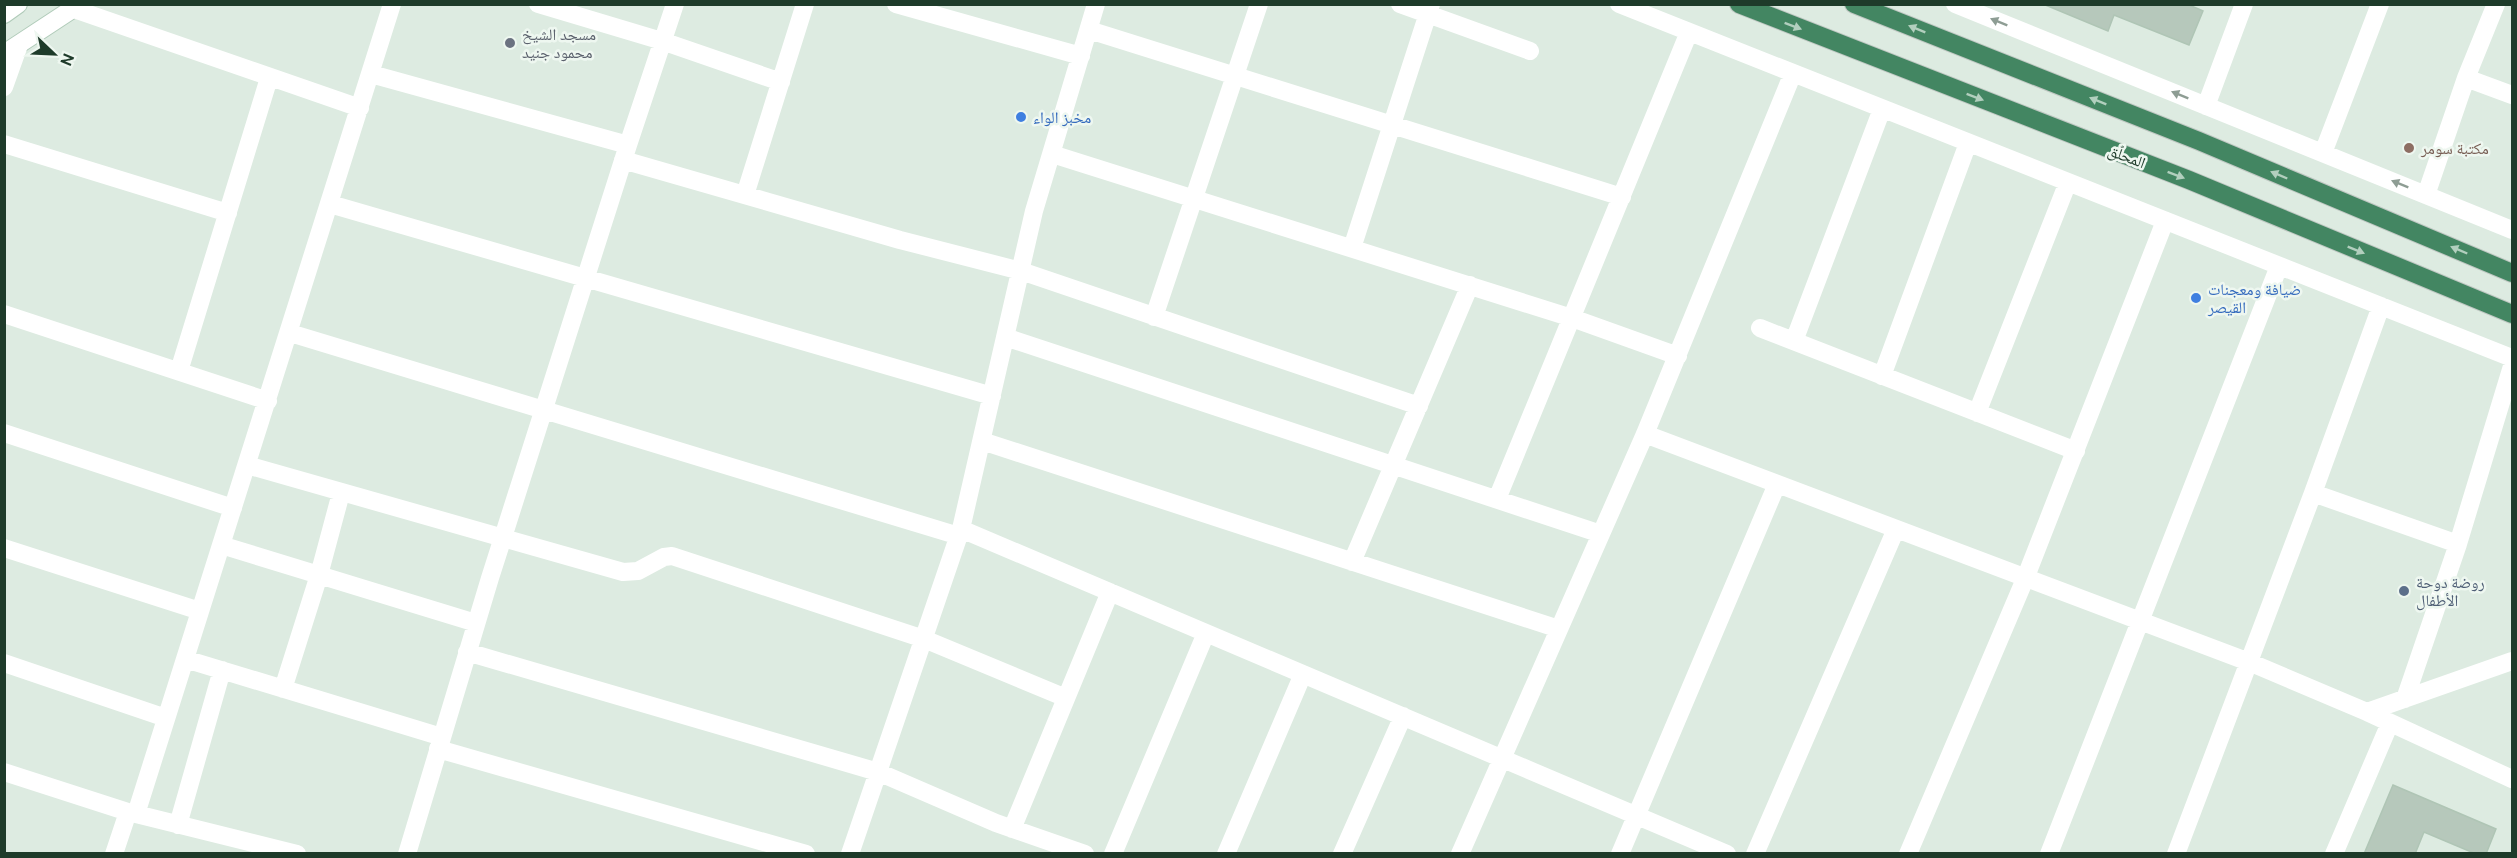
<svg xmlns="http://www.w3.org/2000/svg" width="2517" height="858" viewBox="0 0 2517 858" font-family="Ubuntu,'Noto Naskh Arabic',sans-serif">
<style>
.building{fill:#b6c8bb;stroke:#afc5b5;stroke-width:1.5}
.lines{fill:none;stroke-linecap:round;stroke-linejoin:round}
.secondary-casing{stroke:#b0cbb9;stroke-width:20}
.trunk-casing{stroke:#c0c8c3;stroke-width:20}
.minor{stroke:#fff;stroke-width:18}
.tertiary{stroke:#fff;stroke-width:18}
.secondary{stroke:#fff;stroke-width:18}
.trunk{stroke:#438662;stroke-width:18}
.oneway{fill:#8e9d94}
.oneway2{fill:#b2cfbe}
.worship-dot{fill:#6b7280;stroke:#eef7f0;stroke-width:2}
.shop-dot{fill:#3f7fe0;stroke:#eef7f0;stroke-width:2}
.education-dot{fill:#8d6e63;stroke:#eef7f0;stroke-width:2}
.service-dot{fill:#5c6f8a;stroke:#eef7f0;stroke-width:2}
.labels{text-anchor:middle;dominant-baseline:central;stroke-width:5;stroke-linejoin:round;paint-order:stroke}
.worship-label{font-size:16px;fill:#5b616d;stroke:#eef7f0;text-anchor:start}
.shop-label{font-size:16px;fill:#366cbe;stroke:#eef7f0;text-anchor:start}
.education-label{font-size:16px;fill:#785e54;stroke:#eef7f0;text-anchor:start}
.street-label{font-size:16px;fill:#1e3b2a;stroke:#eef7f0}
.service-label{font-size:16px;fill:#4e5e75;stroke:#eef7f0;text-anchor:start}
</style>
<rect width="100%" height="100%" fill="#ddebe1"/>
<path class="building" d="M2043,4H2187L2203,11L2189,45L2114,15L2108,31Z
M2393,785L2496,829L2486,854H2476L2424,832L2415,854H2364Z"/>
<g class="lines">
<defs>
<path id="secondary" d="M4,14L18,4
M4,54L80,4"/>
<path id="trunk" d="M1739,4L2189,180L2512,314
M1854,4L2199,141L2512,273"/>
</defs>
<use href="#secondary" class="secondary-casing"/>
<use href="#trunk" class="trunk-casing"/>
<path class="minor" d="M538,4L662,41L781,82
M896,4L1081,56
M1400,4L1530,51
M1619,4L2512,358
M1955,4L2512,230
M74,9L360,108
M1089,30L1622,197
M371,74L628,145
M2466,78L2512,95
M4,87L19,45
M2206,106L2244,4
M4,144L228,213
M2323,153L2380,4
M1052,154L1572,318L1678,356
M623,160L900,240L1021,271L1419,406
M745,195L805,4
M2426,195L2466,78L2496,4
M330,204L992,396
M1352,248L1431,4
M4,314L268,401
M1154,317L1259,4
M1760,328L2076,451
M290,333L959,536
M1005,337L1601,534
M1794,341L1882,109
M179,371L269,78
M1882,376L1968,143
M1977,413L2068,182
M4,433L233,508
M1645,434L2249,662L2367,712L2512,661
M982,441L1559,629
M247,465L623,572L638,571L664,557L672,556L924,639L1066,698
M2313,493L2458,544
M1497,499L1689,32
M961,529L1727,854
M221,545L476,623
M4,548L200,611
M1352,562L1470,285
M467,652L878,772L996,823L1085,854
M185,659L442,737
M4,663L166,718
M283,689L319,575L341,493
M2405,699L2458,544L2512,366
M2367,712L2512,779
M438,749L806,854
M4,772L128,812L297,854
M136,814L392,4
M178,825L222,670
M1012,829L1110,592
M114,854L128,812
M407,854L490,578L628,145L675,4
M850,854L961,529L1034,211L1096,4
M1113,854L1206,633
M1226,854L1303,674
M1342,854L1403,716
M1460,854L1645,434L1793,73
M1620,854L1777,484
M1755,854L1896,529
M2049,854L2279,266
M2176,854L2313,493L2381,306
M2334,854L2390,723"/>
<path class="tertiary" d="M1908,854L2025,579L2165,221"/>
<use href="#secondary" class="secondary"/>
<use href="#trunk" class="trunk"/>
</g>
<defs><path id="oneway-solid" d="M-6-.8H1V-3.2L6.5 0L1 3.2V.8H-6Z" transform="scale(1.5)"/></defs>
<g class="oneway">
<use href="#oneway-solid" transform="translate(1999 22) rotate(-158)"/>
<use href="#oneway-solid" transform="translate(2180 95) rotate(-158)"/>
<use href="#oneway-solid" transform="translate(2400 184) rotate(-158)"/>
</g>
<g class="oneway2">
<use href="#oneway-solid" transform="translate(1793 26) rotate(21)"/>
<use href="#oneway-solid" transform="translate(1917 29) rotate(-158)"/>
<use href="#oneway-solid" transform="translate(1975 97) rotate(21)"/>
<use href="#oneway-solid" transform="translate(2098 101) rotate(-158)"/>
<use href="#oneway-solid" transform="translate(2176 175) rotate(21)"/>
<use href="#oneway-solid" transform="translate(2279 175) rotate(-157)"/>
<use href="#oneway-solid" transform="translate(2356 250) rotate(22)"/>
<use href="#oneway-solid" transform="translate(2459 250) rotate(-157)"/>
</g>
<circle class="worship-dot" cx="510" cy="43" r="6"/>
<g class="shop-dot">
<circle cx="1021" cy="117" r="6"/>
<circle cx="2196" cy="298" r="6"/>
</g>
<circle class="education-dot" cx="2409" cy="148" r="6"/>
<circle class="service-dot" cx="2404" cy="591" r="6"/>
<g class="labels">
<g class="worship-label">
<text x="522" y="34">مسجد الشيخ<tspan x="522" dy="18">محمود جنيد</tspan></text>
</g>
<g class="shop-label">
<text x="1033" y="117">مخبز الواء</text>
<text x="2208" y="289">ضيافة ومعجنات<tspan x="2208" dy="18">القيصر</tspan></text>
</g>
<g class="education-label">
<text x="2421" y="148">مكتبة سومر</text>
</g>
<g class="street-label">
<text transform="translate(2127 156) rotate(21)">المحلّق</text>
</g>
<g class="service-label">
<text x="2416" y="582">روضة دوحة<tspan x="2416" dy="18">الأطفال</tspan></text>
</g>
</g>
<rect width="2517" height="858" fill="none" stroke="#1e3b2a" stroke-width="12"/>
<g transform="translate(54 54) rotate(113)" stroke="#eef7f0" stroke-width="4.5" paint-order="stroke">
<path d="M0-4.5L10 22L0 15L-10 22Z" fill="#1e3b2a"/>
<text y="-9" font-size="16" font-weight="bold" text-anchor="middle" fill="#1e3b2a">N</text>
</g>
</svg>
